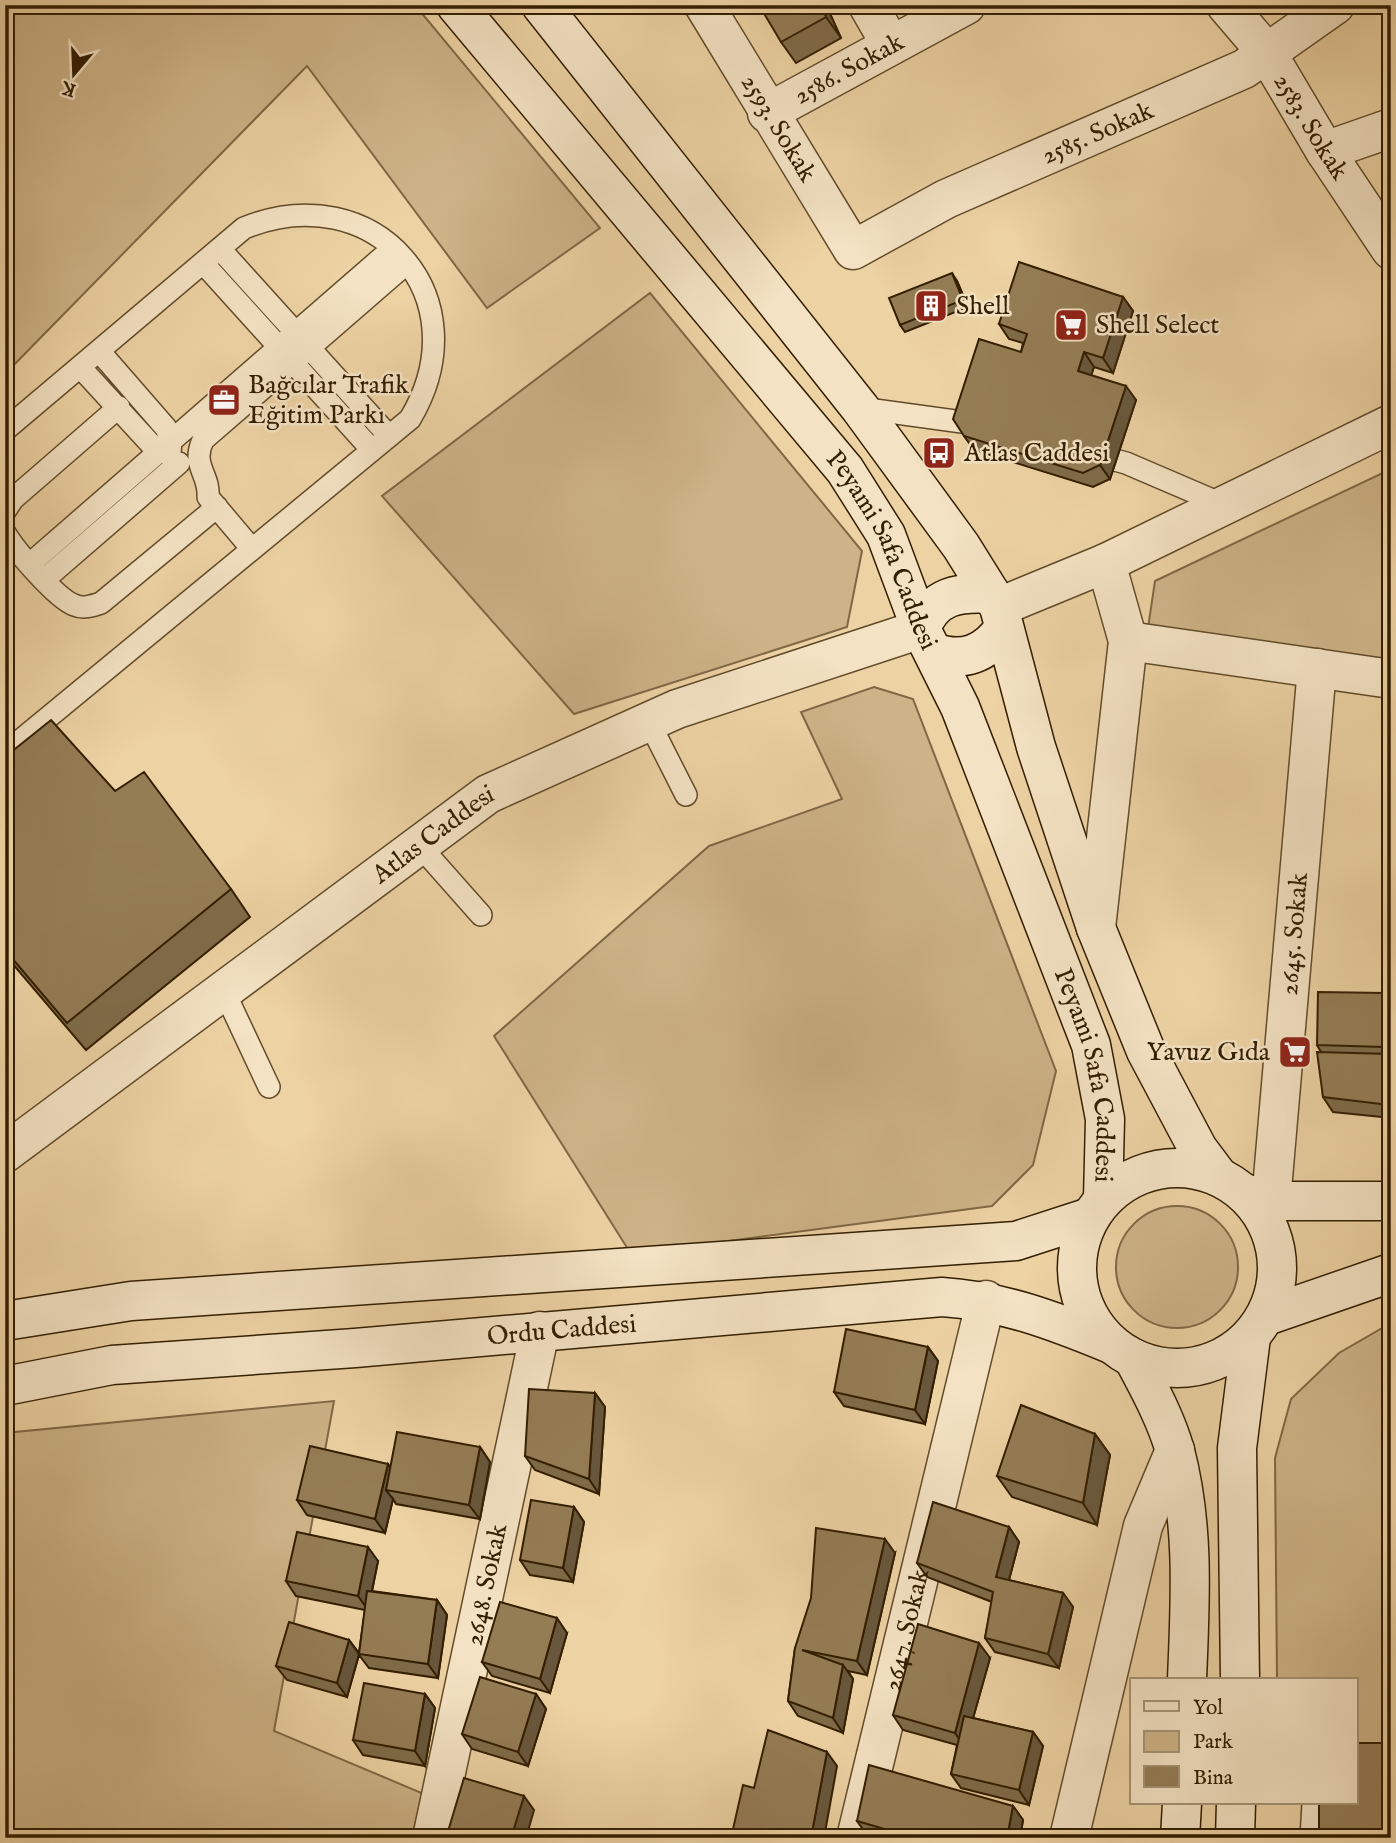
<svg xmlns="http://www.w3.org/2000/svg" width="1396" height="1843" viewBox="0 0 1396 1843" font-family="'IM FELL English',serif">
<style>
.green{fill:#cdb387;stroke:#806844;stroke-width:2}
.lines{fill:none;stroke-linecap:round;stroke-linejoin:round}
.lane-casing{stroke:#624b2a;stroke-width:24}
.street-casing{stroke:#624b2a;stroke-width:41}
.secondary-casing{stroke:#331e01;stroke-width:41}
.lane{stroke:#f3e2c3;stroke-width:21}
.street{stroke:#f3e2c3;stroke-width:38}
.secondary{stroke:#f3e2c3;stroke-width:38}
.wall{fill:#7f6b49;stroke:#331e01;stroke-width:2}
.shaded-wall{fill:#68573c;stroke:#331e01;stroke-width:2}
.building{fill:#947c55;stroke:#331e01;stroke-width:2}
.labels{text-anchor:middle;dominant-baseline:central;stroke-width:5;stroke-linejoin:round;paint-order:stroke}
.street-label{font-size:26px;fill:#331e01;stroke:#f3e2c3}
.poi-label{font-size:26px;fill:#331e01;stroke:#f3e2c3;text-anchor:start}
</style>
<rect width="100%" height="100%" fill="#edd2a3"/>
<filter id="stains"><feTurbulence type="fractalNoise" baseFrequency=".00286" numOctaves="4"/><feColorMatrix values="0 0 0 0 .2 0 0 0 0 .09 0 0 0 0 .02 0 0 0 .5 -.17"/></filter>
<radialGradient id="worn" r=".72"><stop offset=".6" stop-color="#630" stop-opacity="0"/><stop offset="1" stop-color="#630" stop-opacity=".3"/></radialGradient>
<path class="green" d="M5,5H415L600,228L487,308L307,66L5,374Z
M650,293L862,551L847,627L574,714L382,496Z
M1391,469V665L1148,628L1155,581Z
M874,687L913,699L1056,1071L1033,1165L992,1206L631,1254L494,1036L709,846L842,799L801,712Z
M1116 1267a61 61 0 1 1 122 0a61 61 0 1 1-122 0Z
M1391,1323V1756L1356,1760V1680H1277L1275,1458L1291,1399L1339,1353Z
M334,1401L274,1731L424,1794L411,1838H5V1433Z"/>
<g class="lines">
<defs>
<path id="lane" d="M220,249L389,436
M203,263L372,450
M80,367L158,452L170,453L171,441L166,428L99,351
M860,408L984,425
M5,430L244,228C374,175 483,297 410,419L5,753
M1089,453L1126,463L1224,505
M208,497C210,474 191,466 203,440L407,263
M208,497L252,549
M5,511L13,499L119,407
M5,533C15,550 56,598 74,605C83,609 92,606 101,603L217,507
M31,563L393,248
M45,579L179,463
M649,722L686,795
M419,845L481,915
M224,991L269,1087
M1311,1838L1313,1803"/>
<g id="street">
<path id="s1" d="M704,5L853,250L946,199L1244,69L1335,5"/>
<path d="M868,5L891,45"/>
<path id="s2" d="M1226,5L1267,53L1325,151L1391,250"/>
<path id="s3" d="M767,113L966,5"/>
<path d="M1325,151L1391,128"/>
<path d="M999,607L1106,563L1391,424"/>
<path d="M1128,641L1391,679"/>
<path d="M1096,928L1128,641L1106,563"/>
<path id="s4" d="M5,1153L488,794L677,709L921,629"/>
<path id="s5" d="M1271,1201L1317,668"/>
<path id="s6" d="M432,1838L540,1331"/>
<path id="s7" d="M856,1838L986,1300"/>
<path d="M1069,1838L1143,1526L1175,1450"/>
</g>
<g id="secondary">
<path id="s8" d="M456,5L845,470L886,535L921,629L960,707L1091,1045L1105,1119L1103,1199"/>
<path d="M541,5L860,408L961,546L999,607L1036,747L1096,928L1146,1051L1198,1149L1219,1177"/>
<path d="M921,629C933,595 959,592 991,594"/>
<path d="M933,652C963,663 986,654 1004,628"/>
<circle cx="1177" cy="1268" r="100"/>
<path d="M1244,1193L1271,1201H1391"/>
<path d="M1266,1316L1391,1273"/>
<path d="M5,1321L131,1301L1016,1241L1090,1217"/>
<path d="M1133,1358C1149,1388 1166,1419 1175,1451C1195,1527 1190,1603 1187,1680"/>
<path id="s9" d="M5,1386L112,1365L355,1348L942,1297C1003,1301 1055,1321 1111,1344"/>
<path d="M1240,1680L1237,1448L1251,1337"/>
<path d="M1180,1838L1182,1803"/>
<path d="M1235,1838L1236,1803"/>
</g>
</defs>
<use href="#lane" class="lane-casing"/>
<use href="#street" class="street-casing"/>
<use href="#secondary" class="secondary-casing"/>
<use href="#lane" class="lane"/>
<use href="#street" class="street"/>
<use href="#secondary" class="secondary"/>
</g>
<path class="wall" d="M826,5L841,38L796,63L781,42Z
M957,281L968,307L905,332L900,325Z
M1123,297L1133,311L1113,373L1094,367L1091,375L1136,400L1110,479L1093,487L974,450L964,436L1021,352L1023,343L1009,339L999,324Z
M5,757L115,791L231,889L250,917L86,1050L5,955Z
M1391,1000V1118L1333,1112L1323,1097L1321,1052L1317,1045Z
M928,1347L938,1361L925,1424L844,1406L834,1392Z
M595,1393L605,1407L599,1494L535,1470L525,1456Z
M1095,1434L1110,1455L1097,1525L1012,1497L997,1476Z
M480,1447L490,1462L480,1519L396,1504L393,1499L385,1533L307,1515L297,1500L388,1464L390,1468Z
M574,1507L584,1522L573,1582L530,1575L520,1560Z
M1009,1527L1019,1542L1009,1580L1063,1593L1073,1607L1059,1668L995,1652L985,1638L992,1602L927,1577L917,1563Z
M895,1553L867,1675L848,1671L853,1679L843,1733L798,1716L788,1701L795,1648Z
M378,1561L372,1591L437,1600L447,1615L438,1678L369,1668L359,1655L347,1697L287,1680L276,1666L349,1640L359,1653L365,1610L296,1596L286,1581Z
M567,1633L550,1693L492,1676L482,1662Z
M990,1658L973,1718L1033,1732L1043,1746L1029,1805L961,1788L951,1774L957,1745L903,1730L893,1715Z
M425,1694L435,1708L425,1766L363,1755L353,1740Z
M536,1694L546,1709L528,1766L472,1749L462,1734Z
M1013,1806L1023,1820L1020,1838H876L867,1835L857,1821Z"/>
<path class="shaded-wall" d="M821,5H826L841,38L826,17Z
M952,273L957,281L968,307L963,300Z
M1123,297L1133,311L1113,373L1103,358Z
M1084,352L1094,367L1088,385L1078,371Z
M1126,386L1136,400L1110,479L1100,465Z
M1386,993L1391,1000V1108L1389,1105L1391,1056L1384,1047Z
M928,1347L938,1361L925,1424L915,1410Z
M595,1393L605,1407L599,1494L589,1479Z
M1095,1434L1110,1455L1097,1525L1083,1503Z
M480,1447L490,1462L480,1519L469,1505Z
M388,1464L398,1479L386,1490L393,1499L385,1533L375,1519Z
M574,1507L584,1522L573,1582L563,1568Z
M1009,1527L1019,1542L1006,1591L996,1577Z
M885,1539L895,1553L867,1675L857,1661Z
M368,1547L378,1561L368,1610L358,1596Z
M1063,1593L1073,1607L1059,1668L1048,1654Z
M437,1600L447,1615L438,1678L428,1664Z
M557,1618L567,1633L550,1693L540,1679Z
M349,1640L359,1654L347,1697L337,1683Z
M979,1643L990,1658L965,1747L955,1733Z
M843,1665L853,1679L843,1733L833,1718Z
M425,1694L435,1708L425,1766L415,1751Z
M536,1694L546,1709L528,1766L518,1752Z
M1033,1732L1043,1746L1029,1805L1019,1790Z
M827,1752L837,1766L824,1838H811Z
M524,1796L534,1810L526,1838H511Z
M1013,1806L1023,1820L1020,1838H1007Z"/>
<path class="building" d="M759,5H821L826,17L781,42Z
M1019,262L1123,297L1103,358L1084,352L1078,371L1126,386L1100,465L1083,473L964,436L953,419L979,339L1021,352L1027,334L999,324Z
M952,273L963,300L900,325L889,298Z
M51,720L115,791L144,772L231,889L67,1023L5,950V757Z
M1318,992L1386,993L1384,1047L1317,1045Z
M1317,1052L1391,1054L1389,1105L1323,1097Z
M846,1329L928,1347L915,1410L834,1392Z
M529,1389L595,1393L589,1479L525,1456Z
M1021,1405L1095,1434L1083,1503L997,1476Z
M397,1432L480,1447L469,1505L386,1490Z
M310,1446L388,1464L375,1519L297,1500Z
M531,1500L574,1507L563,1568L520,1560Z
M933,1502L1009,1527L996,1577L1063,1593L1048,1654L985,1638L993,1592L917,1563Z
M816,1528L885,1539L857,1661L802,1650L843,1665L833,1718L788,1701L795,1648L811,1598Z
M297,1532L368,1547L358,1596L286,1581Z
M367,1591L437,1600L428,1664L359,1654Z
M500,1602L557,1618L540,1679L482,1662Z
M289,1622L349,1640L337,1683L276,1666Z
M918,1624L979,1643L955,1733L893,1715Z
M480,1677L536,1694L518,1752L462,1734Z
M364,1683L425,1694L415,1751L353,1740Z
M964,1716L1033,1732L1019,1790L951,1774Z
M768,1730L827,1752L811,1838H731L743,1785L754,1788Z
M1356,1743H1391V1838H1319V1803H1356Z
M869,1765L1013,1806L1007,1838H915L857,1821Z
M464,1778L524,1796L511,1838H446Z"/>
<defs>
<symbol id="building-square" viewBox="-11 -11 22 22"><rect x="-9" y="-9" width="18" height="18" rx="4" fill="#8f2418" stroke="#f3e2c3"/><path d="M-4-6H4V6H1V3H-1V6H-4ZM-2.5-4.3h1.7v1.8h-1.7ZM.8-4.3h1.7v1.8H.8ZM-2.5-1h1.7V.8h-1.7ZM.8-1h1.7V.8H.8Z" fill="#fff"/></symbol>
<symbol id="supermarket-square" viewBox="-11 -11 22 22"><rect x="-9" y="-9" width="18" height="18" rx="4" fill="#8f2418" stroke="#f3e2c3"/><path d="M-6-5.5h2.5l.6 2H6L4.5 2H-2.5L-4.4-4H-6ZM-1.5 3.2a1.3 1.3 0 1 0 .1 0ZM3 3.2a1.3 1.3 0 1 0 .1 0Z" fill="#fff"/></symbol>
<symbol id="office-square" viewBox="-11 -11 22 22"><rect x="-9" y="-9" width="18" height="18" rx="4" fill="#8f2418" stroke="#f3e2c3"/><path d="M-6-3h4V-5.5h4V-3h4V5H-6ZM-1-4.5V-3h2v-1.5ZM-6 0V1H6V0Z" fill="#fff"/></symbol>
<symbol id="bus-square" viewBox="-11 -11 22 22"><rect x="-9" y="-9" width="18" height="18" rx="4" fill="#8f2418" stroke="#f3e2c3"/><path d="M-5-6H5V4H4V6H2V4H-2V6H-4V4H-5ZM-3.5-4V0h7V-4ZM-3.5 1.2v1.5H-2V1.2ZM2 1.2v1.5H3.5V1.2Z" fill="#fff"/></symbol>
</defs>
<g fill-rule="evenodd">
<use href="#building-square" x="912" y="287" width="38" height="38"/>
<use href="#supermarket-square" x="1052" y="306" width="38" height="38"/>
<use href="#office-square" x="205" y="381" width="38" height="38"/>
<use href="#bus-square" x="920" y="434" width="38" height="38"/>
<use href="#supermarket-square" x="1276" y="1033" width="38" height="38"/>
</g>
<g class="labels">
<g class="street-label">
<text stroke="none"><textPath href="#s3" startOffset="93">2586. Sokak</textPath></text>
<text stroke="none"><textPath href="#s2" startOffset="149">2583. Sokak</textPath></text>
<text stroke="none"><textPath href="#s1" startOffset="144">2593. Sokak</textPath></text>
<text stroke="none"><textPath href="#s1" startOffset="558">2585. Sokak</textPath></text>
<text stroke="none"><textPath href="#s8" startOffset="695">Peyami Safa Caddesi</textPath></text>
<text stroke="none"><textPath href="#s4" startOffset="534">Atlas Caddesi</textPath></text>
<text stroke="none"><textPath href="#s5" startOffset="268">2645. Sokak</textPath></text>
<text stroke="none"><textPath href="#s8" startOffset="1262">Peyami Safa Caddesi</textPath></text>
<text stroke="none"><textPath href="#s9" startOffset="560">Ordu Caddesi</textPath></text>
<text stroke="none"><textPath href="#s6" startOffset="259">2648. Sokak</textPath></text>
<text stroke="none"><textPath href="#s7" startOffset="214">2647. Sokak</textPath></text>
</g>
<g class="poi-label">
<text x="956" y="306">Shell</text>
<text x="1096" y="325">Shell Select</text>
<text x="248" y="385">Bağcılar Trafik<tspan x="248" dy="30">Eğitim Parkı</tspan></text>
<text x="964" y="453">Atlas Caddesi</text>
<text x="1270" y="1052" text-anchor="end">Yavuz Gıda</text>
</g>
</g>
<rect width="1396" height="1843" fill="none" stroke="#edd2a3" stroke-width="28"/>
<rect x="7" y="7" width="1382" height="1829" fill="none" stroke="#331e01" stroke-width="3.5"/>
<rect x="14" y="14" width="1368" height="1815" fill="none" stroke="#331e01" stroke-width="2"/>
<rect x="1130" y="1678" width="228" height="126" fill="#f3e2c3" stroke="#a69475" stroke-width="2"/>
<rect x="1144" y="1701" width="35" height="10" fill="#f3e2c3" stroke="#a69475" stroke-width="2"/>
<text x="1193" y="1714" font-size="21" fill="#331e01">Yol</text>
<rect x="1144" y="1731" width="35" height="21" fill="#cdb387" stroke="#a69475" stroke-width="2"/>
<text x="1193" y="1748" font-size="21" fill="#331e01">Park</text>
<rect x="1144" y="1766" width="35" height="21" fill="#947c55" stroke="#a69475" stroke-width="2"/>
<text x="1193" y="1784" font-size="21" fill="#331e01">Bina</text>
<g transform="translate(74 74) rotate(199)" stroke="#f3e2c3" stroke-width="5" paint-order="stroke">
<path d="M0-5L12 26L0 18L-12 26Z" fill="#331e01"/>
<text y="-10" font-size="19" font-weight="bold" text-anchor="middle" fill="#331e01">K</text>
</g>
<rect width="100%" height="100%" filter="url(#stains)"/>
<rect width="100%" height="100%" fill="url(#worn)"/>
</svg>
